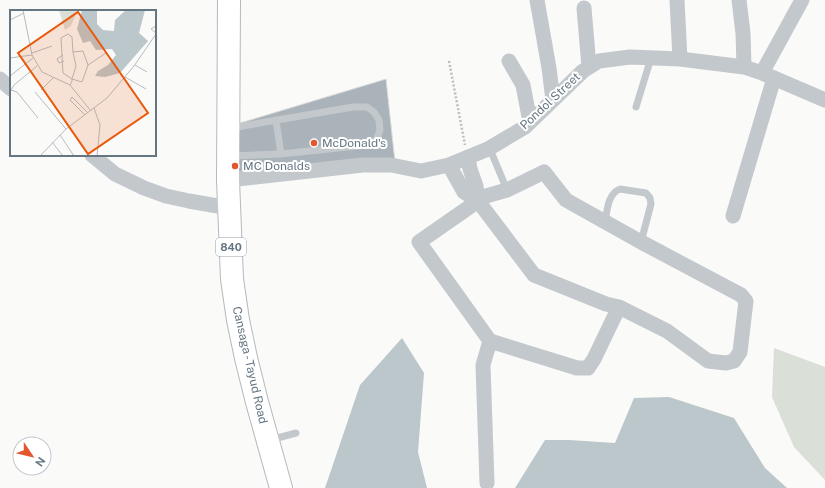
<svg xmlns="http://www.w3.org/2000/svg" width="825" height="488" viewBox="0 0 825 488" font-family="'Public Sans',sans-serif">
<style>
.green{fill:#dadfd7}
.water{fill:#bbc7cb}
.building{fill:#aab3b9;stroke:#dcdcda}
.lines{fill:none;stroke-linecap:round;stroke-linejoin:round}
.highway-casing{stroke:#b4b9bd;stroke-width:24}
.path{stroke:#bbbfc2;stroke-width:2.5;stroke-dasharray:2 2;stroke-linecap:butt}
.lane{stroke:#c3c8cc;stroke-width:7}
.street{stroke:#c3c8cc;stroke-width:15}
.highway{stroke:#fff;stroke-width:22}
.poi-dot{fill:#e4572e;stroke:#fff;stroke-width:1.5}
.labels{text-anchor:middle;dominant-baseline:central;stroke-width:4;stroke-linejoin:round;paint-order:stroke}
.shield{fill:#fff;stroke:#939fa8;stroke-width:1}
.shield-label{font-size:11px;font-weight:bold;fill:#657683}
.street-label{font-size:12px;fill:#657683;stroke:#fff}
.poi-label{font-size:12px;fill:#657683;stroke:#fff;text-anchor:start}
.inset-road{fill:none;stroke:#b5bdc2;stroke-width:1}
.view{fill:#e8590c;fill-opacity:0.15;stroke:#e8590c;stroke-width:2}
.inset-edge{fill:none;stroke:#657683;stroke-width:2}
</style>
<rect width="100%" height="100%" fill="#fafaf8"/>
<path class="green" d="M774,348L825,367V480L794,447L772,397Z"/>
<path class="water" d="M402,338L424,373L418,452L427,488H325L360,385Z
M669,397L734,418L765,468L787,488H515L545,440H569L615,443L634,398Z"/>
<path class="building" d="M386,79L395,162L234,176L237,124Z"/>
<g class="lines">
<defs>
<path id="highway" d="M229,0L228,180L232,279L238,320L246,358L257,402L281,488"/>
</defs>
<use href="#highway" class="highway-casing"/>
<path class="path" d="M449,61L465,145"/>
<path class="lane" d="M636,107L651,58
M276,120L281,154
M488,149L492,154L507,190
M230,156L281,154L366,145L376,141L380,130L379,120L374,112L367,107H353L231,128
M605,222C607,211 608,193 620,189L646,193L650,198L651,204L641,242
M270,440L296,433"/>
<path class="street" d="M537,0L549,68L553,100
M677,0L680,59
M739,0L743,33L744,67
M584,8L589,67
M509,61L523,85L530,122
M762,73L802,0
M0,79L11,89
M92,155L115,174L144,188L166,196L189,201L229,208
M468,157L470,169L476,186L478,201
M449,165L464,192L478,201L534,275L606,304L619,307L667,331L708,361L726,363L734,361L740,352L746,301L741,295L641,242L566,200L544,172L507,190L486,196L478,201L419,242L490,341L577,368H588L594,359L619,307
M228,180L363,165H391L421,171L449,165L488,149L525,127L583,71L599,61L630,57L680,59L744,67L762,73L825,100
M733,216L774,78
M487,483L483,365L490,341"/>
<use href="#highway" class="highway"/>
</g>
<g class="poi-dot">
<circle cx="314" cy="143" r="4"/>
<circle cx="235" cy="166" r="4"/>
</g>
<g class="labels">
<rect class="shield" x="216" y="238" width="30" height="18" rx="3"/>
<g class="shield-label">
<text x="231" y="247">840</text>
</g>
<g class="street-label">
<text transform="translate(550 101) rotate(-43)">Pondol Street</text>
<text transform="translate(250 365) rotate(77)">Cansaga - Tayud Road</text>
</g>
<g class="poi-label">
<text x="322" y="143">McDonald's</text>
<text x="243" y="166">MC Donalds</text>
</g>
</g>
<g transform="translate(10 10)">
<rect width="146" height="146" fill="#fafaf8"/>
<path d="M49,0L67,1L61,16L55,20Z" fill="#dadfd7"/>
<path d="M72,0H87V14L93,20L104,21L105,10L116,0H135L129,23L138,31L110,63L95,67L85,66L88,61L98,55L106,45L102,39L86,40L80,31L73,33L67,19Z" fill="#bbc7cb"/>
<path class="inset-road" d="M13,0L22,45L32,62L60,75L81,101M0,10L14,3M146,16L141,19L146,23M22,43L42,36M53,45L47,49L49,53L54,51M0,48L22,45M78,55L96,43M125,55L137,62M0,66L23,48M115,67L136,79M60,75L62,71V69L66,56L63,42L62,27L58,24L51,28L53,63L62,69L72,72L78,55L73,41L63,42M1,80L7,82L28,108M31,80L43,68M0,82L4,75L27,56M25,82L56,119M84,98L90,115L87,146M75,105L60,90L62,87L78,103M50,125L64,146M42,132L53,146M30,146L56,119L97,88L124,56L146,24"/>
<path class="view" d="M68,2L138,103L78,144L8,43Z"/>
<rect width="146" height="146" class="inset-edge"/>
</g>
<g transform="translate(32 456) rotate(125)"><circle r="19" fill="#ffffff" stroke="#c1c8cd"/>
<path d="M0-3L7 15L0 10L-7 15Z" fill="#e4572e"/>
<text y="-6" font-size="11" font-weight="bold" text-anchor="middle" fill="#657683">N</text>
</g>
</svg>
